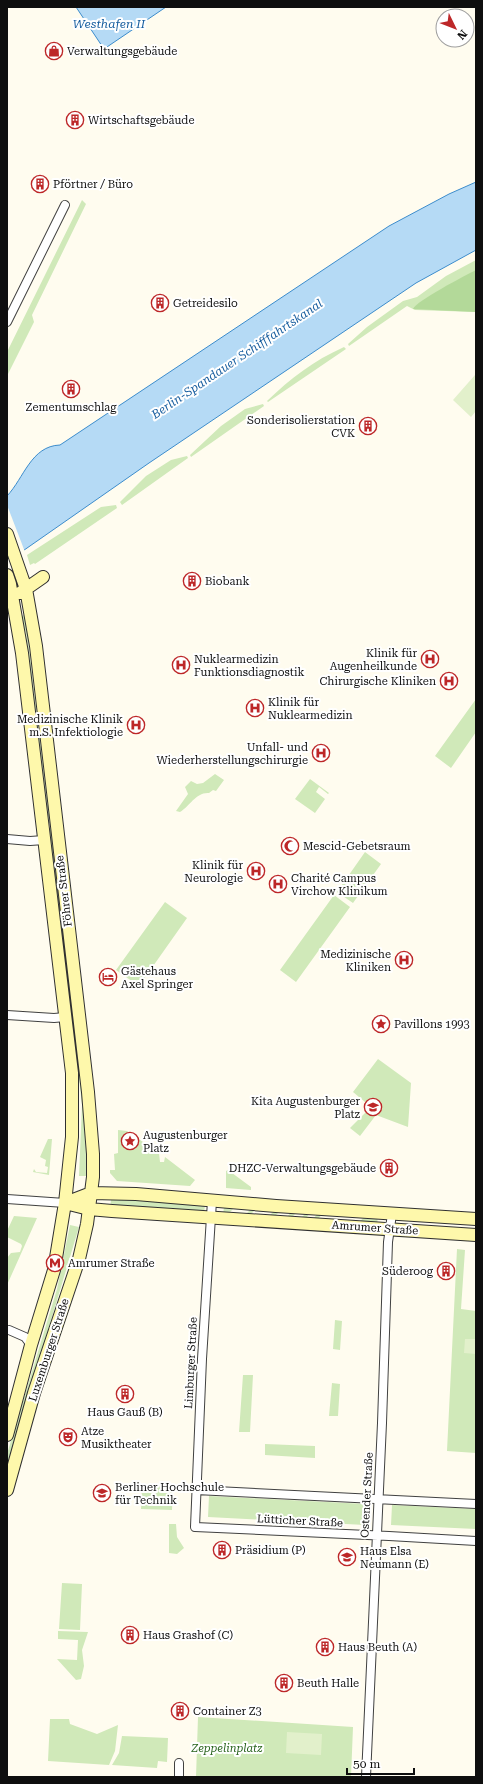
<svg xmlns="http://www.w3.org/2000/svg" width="483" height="1784" viewBox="0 0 483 1784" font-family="'Roboto Serif',serif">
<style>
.green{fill:#d0e9b9}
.forest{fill:#b3d999}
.pitch{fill:#e2f0cb}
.water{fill:#b5daf5;stroke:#3c8ccc}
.pier{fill:#fffcef}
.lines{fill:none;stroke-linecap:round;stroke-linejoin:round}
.street-casing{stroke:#414141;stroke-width:10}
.secondary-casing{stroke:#303030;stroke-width:14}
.street{stroke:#fff;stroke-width:8}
.secondary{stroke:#fef8ab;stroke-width:12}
.labels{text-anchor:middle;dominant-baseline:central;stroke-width:4;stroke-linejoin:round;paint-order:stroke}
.poi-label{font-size:11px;fill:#0e0e0e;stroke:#fff;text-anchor:start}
.street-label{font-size:11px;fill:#0e0e0e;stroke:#fff}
.park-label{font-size:11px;font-style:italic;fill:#2a651f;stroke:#fff}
.water-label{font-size:12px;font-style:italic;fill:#185e9f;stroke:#fff}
</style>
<rect width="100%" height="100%" fill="#fffcef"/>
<path class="green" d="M82,200L86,204L32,315L34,322L7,376V352Z
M476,260V312L415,310L407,306L349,346L348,344L367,327L403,301L417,297L446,276Z
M344,347L346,349L268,402L267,401C291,378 313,361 344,347Z
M263,404L264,406L191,457L190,455L221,426L245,409Z
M187,456L188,458L122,505L120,502L146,476L171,460Z
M116,505L117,508L35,564L34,563L30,565L27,555L101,507Z
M25,614L50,823H49L26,633L21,617Z
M476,699V732L451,768L435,756Z
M215,774L224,780L216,791L213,790L209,793C196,792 190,806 180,812L176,811L188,794L185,787L191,781L197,784L203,783Z
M310,779L329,793L328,794L319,787L316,792L325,799L315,813L295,799Z
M51,828L67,957H65L49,829Z
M365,852L381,864L353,903L337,892Z
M334,895L350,907L296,982L280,970Z
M165,902L187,918L139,986L116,970Z
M71,1006H72C79,1062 88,1119 87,1176H79L82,1105Z
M378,1059L411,1083L408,1127L376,1115L360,1136L350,1128L371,1107L353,1092Z
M118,1130L127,1131L159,1153L160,1162H164L165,1157L195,1180L190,1186L117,1181L110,1173V1170H115L114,1154L118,1153Z
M48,1139H52L49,1175L33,1172L34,1169L36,1172L47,1173L48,1167L45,1166L46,1160L40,1157Z
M228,1170L251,1187V1190L226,1188V1171Z
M111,1200H133L205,1205L204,1213L110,1208Z
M224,1206L235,1207L229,1213L246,1214L252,1208H257L251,1214L270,1215L276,1209L281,1210L275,1216L287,1217L293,1210L298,1211L292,1217L301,1218L308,1211H312L306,1218H314L319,1212H324L318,1219L360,1221L367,1215H378L377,1226L223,1216Z
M14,1216L37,1218L7,1285V1258L11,1253L20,1252L22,1246L21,1244L7,1237V1231Z
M70,1225L79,1227L7,1467V1454L57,1289Z
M457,1249L465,1250L461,1309L476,1311V1453L447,1451Z
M335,1320L342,1321L340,1350L333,1349Z
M243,1375H253L250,1432H239Z
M332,1383L340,1384L338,1416H329Z
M265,1444L315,1446V1458L265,1455Z
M142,1486L173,1487L172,1510L141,1509Z
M209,1496L366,1504L365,1525L208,1517Z
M392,1505L476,1509V1529L391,1525Z
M169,1524H176L177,1537L184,1548L177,1554L169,1553Z
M62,1583L82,1584L80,1630L59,1629Z
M58,1631L88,1632L82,1650L84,1666L81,1679L76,1680L57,1659L77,1660L78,1640L58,1639Z
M198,1717L353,1727L351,1777H196Z
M50,1719H69L70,1724L97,1734L118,1725L115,1751L109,1765L48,1761Z
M122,1736L168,1738L167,1762L158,1761L157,1768L112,1765L119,1753Z"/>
<path class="forest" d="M476,270V312L413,309C416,301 466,275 476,270Z"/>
<path class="pitch" d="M475,375L476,377V411L471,417L453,400Z
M465,1339H476V1354L464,1353Z
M287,1732L322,1734L321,1755L286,1753Z"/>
<path class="water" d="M76,7H166L104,49Z
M476,182V250L416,283L149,463L7,562V496C24,478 31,446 60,445L389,226L449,194Z"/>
<path class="pier" d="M7,505L25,552L7,564Z"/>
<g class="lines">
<defs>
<path id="street" d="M7,322L65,205
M7,839L30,841L44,840
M7,1015L54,1018L65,1017
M7,1199L65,1203
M212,1201L202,1359L195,1527L389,1536L476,1541
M9,1330L25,1337L31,1345
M196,1490L476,1504
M179,1777V1763
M366,1777L382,1423L388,1242L392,1214"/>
<path id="secondary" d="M7,534L26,589L36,646L88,1092L93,1154V1177L87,1224L79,1259L34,1393L7,1490
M7,575L10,584L22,653L72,1073V1137L65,1203L54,1270L31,1345L7,1435
M20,593L43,577
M65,1203L91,1193L136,1194L276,1206L476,1219
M65,1203L89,1209L112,1211L476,1235"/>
</defs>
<use href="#street" class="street-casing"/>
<use href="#secondary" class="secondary-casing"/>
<use href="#street" class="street"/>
<use href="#secondary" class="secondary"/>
</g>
<defs>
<symbol id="shop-ring" viewBox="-11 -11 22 22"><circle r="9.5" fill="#fff" stroke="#bd2728" stroke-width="1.5"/><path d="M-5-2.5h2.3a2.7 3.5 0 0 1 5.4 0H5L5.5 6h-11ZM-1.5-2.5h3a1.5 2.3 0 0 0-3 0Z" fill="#bd2728"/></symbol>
<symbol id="building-ring" viewBox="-11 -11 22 22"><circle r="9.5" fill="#fff" stroke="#bd2728" stroke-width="1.5"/><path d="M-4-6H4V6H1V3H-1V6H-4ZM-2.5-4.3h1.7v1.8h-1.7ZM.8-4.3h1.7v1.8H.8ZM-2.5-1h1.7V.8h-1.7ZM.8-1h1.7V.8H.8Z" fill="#bd2728"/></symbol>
<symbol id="hospital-ring" viewBox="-11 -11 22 22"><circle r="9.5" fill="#fff" stroke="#bd2728" stroke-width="1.5"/><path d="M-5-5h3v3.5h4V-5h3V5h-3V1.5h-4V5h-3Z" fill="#bd2728"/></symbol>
<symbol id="mosque-ring" viewBox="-11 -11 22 22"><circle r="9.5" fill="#fff" stroke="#bd2728" stroke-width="1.5"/><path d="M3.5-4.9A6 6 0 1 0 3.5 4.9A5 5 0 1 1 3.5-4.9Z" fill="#bd2728"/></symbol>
<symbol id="hotel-ring" viewBox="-11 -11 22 22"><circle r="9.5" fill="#fff" stroke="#bd2728" stroke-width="1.5"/><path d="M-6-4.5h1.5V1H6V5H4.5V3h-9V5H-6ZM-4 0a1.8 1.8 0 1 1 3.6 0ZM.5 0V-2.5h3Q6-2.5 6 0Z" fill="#bd2728"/></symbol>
<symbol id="sight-ring" viewBox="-11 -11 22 22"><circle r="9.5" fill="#fff" stroke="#bd2728" stroke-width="1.5"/><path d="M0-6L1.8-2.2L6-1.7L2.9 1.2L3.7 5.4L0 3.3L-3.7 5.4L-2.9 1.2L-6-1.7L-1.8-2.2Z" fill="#bd2728"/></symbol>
<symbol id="school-ring" viewBox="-11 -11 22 22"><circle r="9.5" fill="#fff" stroke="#bd2728" stroke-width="1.5"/><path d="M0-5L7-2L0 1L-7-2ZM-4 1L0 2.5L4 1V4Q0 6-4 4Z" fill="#bd2728"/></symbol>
<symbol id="metro-ring" viewBox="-11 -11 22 22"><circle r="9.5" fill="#fff" stroke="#bd2728" stroke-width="1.5"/><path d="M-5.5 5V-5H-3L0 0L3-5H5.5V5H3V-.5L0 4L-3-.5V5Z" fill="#bd2728"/></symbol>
<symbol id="theatre-ring" viewBox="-11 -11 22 22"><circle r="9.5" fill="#fff" stroke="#bd2728" stroke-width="1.5"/><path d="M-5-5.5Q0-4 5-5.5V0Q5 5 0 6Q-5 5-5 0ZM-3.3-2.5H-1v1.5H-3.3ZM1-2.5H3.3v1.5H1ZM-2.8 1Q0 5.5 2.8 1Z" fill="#bd2728"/></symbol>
<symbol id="university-ring" viewBox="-11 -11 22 22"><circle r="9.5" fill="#fff" stroke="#bd2728" stroke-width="1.5"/><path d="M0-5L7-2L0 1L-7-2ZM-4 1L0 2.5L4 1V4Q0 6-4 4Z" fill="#bd2728"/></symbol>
</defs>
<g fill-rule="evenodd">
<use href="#shop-ring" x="44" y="41" width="20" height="20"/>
<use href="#building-ring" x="65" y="110" width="20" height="20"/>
<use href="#building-ring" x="30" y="174" width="20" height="20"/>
<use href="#building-ring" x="150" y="293" width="20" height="20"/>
<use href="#building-ring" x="61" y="379" width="20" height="20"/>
<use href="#building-ring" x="358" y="416" width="20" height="20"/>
<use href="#building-ring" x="182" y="571" width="20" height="20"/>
<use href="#hospital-ring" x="420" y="649" width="20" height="20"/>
<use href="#hospital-ring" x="171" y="655" width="20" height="20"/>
<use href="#hospital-ring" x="439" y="671" width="20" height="20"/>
<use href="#hospital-ring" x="245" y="698" width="20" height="20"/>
<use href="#hospital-ring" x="126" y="715" width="20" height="20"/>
<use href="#hospital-ring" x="311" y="743" width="20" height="20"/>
<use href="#mosque-ring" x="280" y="836" width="20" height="20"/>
<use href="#hospital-ring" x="246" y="861" width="20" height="20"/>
<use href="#hospital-ring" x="268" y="874" width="20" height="20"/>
<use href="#hospital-ring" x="394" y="950" width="20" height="20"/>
<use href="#hotel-ring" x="98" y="967" width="20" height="20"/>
<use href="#sight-ring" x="371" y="1014" width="20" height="20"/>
<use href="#school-ring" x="363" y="1097" width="20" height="20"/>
<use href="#sight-ring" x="120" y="1131" width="20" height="20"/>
<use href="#building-ring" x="379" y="1158" width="20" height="20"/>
<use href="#metro-ring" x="45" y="1253" width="20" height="20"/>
<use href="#building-ring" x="436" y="1261" width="20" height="20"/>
<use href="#building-ring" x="115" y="1384" width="20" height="20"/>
<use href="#theatre-ring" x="58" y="1427" width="20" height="20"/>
<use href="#university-ring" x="92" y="1483" width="20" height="20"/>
<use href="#building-ring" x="212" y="1540" width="20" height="20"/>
<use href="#school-ring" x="337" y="1547" width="20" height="20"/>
<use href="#building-ring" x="120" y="1625" width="20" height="20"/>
<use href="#building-ring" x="315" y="1637" width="20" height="20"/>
<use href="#building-ring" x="274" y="1673" width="20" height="20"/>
<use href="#building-ring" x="170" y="1701" width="20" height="20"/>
</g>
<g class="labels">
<g class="poi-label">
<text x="67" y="51">Verwaltungsgebäude</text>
<text x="88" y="120">Wirtschaftsgebäude</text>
<text x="53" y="184">Pförtner / Büro</text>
<text x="173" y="303">Getreidesilo</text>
<text x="71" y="407" text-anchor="middle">Zementumschlag</text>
<text x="355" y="420" text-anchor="end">Sonderisolierstation<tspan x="355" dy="13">CVK</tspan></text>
<text x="205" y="581">Biobank</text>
<text x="417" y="653" text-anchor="end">Klinik für<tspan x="417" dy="13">Augenheilkunde</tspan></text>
<text x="194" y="659">Nuklearmedizin<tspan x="194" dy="13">Funktionsdiagnostik</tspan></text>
<text x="436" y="681" text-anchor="end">Chirurgische Kliniken</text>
<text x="268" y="702">Klinik für<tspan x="268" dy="13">Nuklearmedizin</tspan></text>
<text x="123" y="719" text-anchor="end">Medizinische Klinik<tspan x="123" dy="13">m.S. Infektiologie</tspan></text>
<text x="308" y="747" text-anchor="end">Unfall- und<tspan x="308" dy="13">Wiederherstellungschirurgie</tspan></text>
<text x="303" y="846">Mescid-Gebetsraum</text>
<text x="243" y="865" text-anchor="end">Klinik für<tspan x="243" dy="13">Neurologie</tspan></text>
<text x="291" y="878">Charité Campus<tspan x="291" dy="13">Virchow Klinikum</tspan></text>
<text x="391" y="954" text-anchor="end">Medizinische<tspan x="391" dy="13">Kliniken</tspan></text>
<text x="121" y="971">Gästehaus<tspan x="121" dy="13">Axel Springer</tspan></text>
<text x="394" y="1024">Pavillons 1993</text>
<text x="360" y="1101" text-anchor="end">Kita Augustenburger<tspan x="360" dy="13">Platz</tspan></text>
<text x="143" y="1135">Augustenburger<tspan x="143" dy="13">Platz</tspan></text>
<text x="376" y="1168" text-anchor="end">DHZC-Verwaltungsgebäude</text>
<text x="68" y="1263">Amrumer Straße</text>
<text x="433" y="1271" text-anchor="end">Süderoog</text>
<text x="125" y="1412" text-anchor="middle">Haus Gauß (B)</text>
<text x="81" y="1431">Atze<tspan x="81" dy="13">Musiktheater</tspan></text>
<text x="115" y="1487">Berliner Hochschule<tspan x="115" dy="13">für Technik</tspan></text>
<text x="235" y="1550">Präsidium (P)</text>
<text x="360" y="1551">Haus Elsa<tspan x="360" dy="13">Neumann (E)</tspan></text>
<text x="143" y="1635">Haus Grashof (C)</text>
<text x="338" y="1647">Haus Beuth (A)</text>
<text x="297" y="1683">Beuth Halle</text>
<text x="193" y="1711">Container Z3</text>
</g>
<g class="street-label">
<text transform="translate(64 891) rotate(-97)">Föhrer Straße</text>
<text transform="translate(375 1228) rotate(4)">Amrumer Straße</text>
<text transform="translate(49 1350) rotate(-72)">Luxemburger Straße</text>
<text transform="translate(191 1363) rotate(-87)">Limburger Straße</text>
<text transform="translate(367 1495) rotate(-87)">Ostender Straße</text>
<text transform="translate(300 1521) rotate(3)">Lütticher Straße</text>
</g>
<g class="park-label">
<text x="227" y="1748">Zeppelinplatz</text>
</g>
<g class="water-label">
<text x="109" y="24">Westhafen II</text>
<text transform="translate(237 359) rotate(-34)">Berlin-Spandauer Schifffahrtskanal</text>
</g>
</g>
<rect width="483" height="1784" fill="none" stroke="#0e0e0e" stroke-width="16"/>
<g transform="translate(455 28) rotate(133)"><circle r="19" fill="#ffffff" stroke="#9f9f9f"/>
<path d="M0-3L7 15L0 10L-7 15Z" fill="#bd2728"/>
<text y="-6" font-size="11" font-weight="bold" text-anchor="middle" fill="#0e0e0e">N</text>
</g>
<path d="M347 1768v6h67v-6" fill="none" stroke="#0e0e0e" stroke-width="2"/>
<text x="353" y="1768" font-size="12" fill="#0e0e0e" stroke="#ffffff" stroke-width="3" paint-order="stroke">50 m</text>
</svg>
